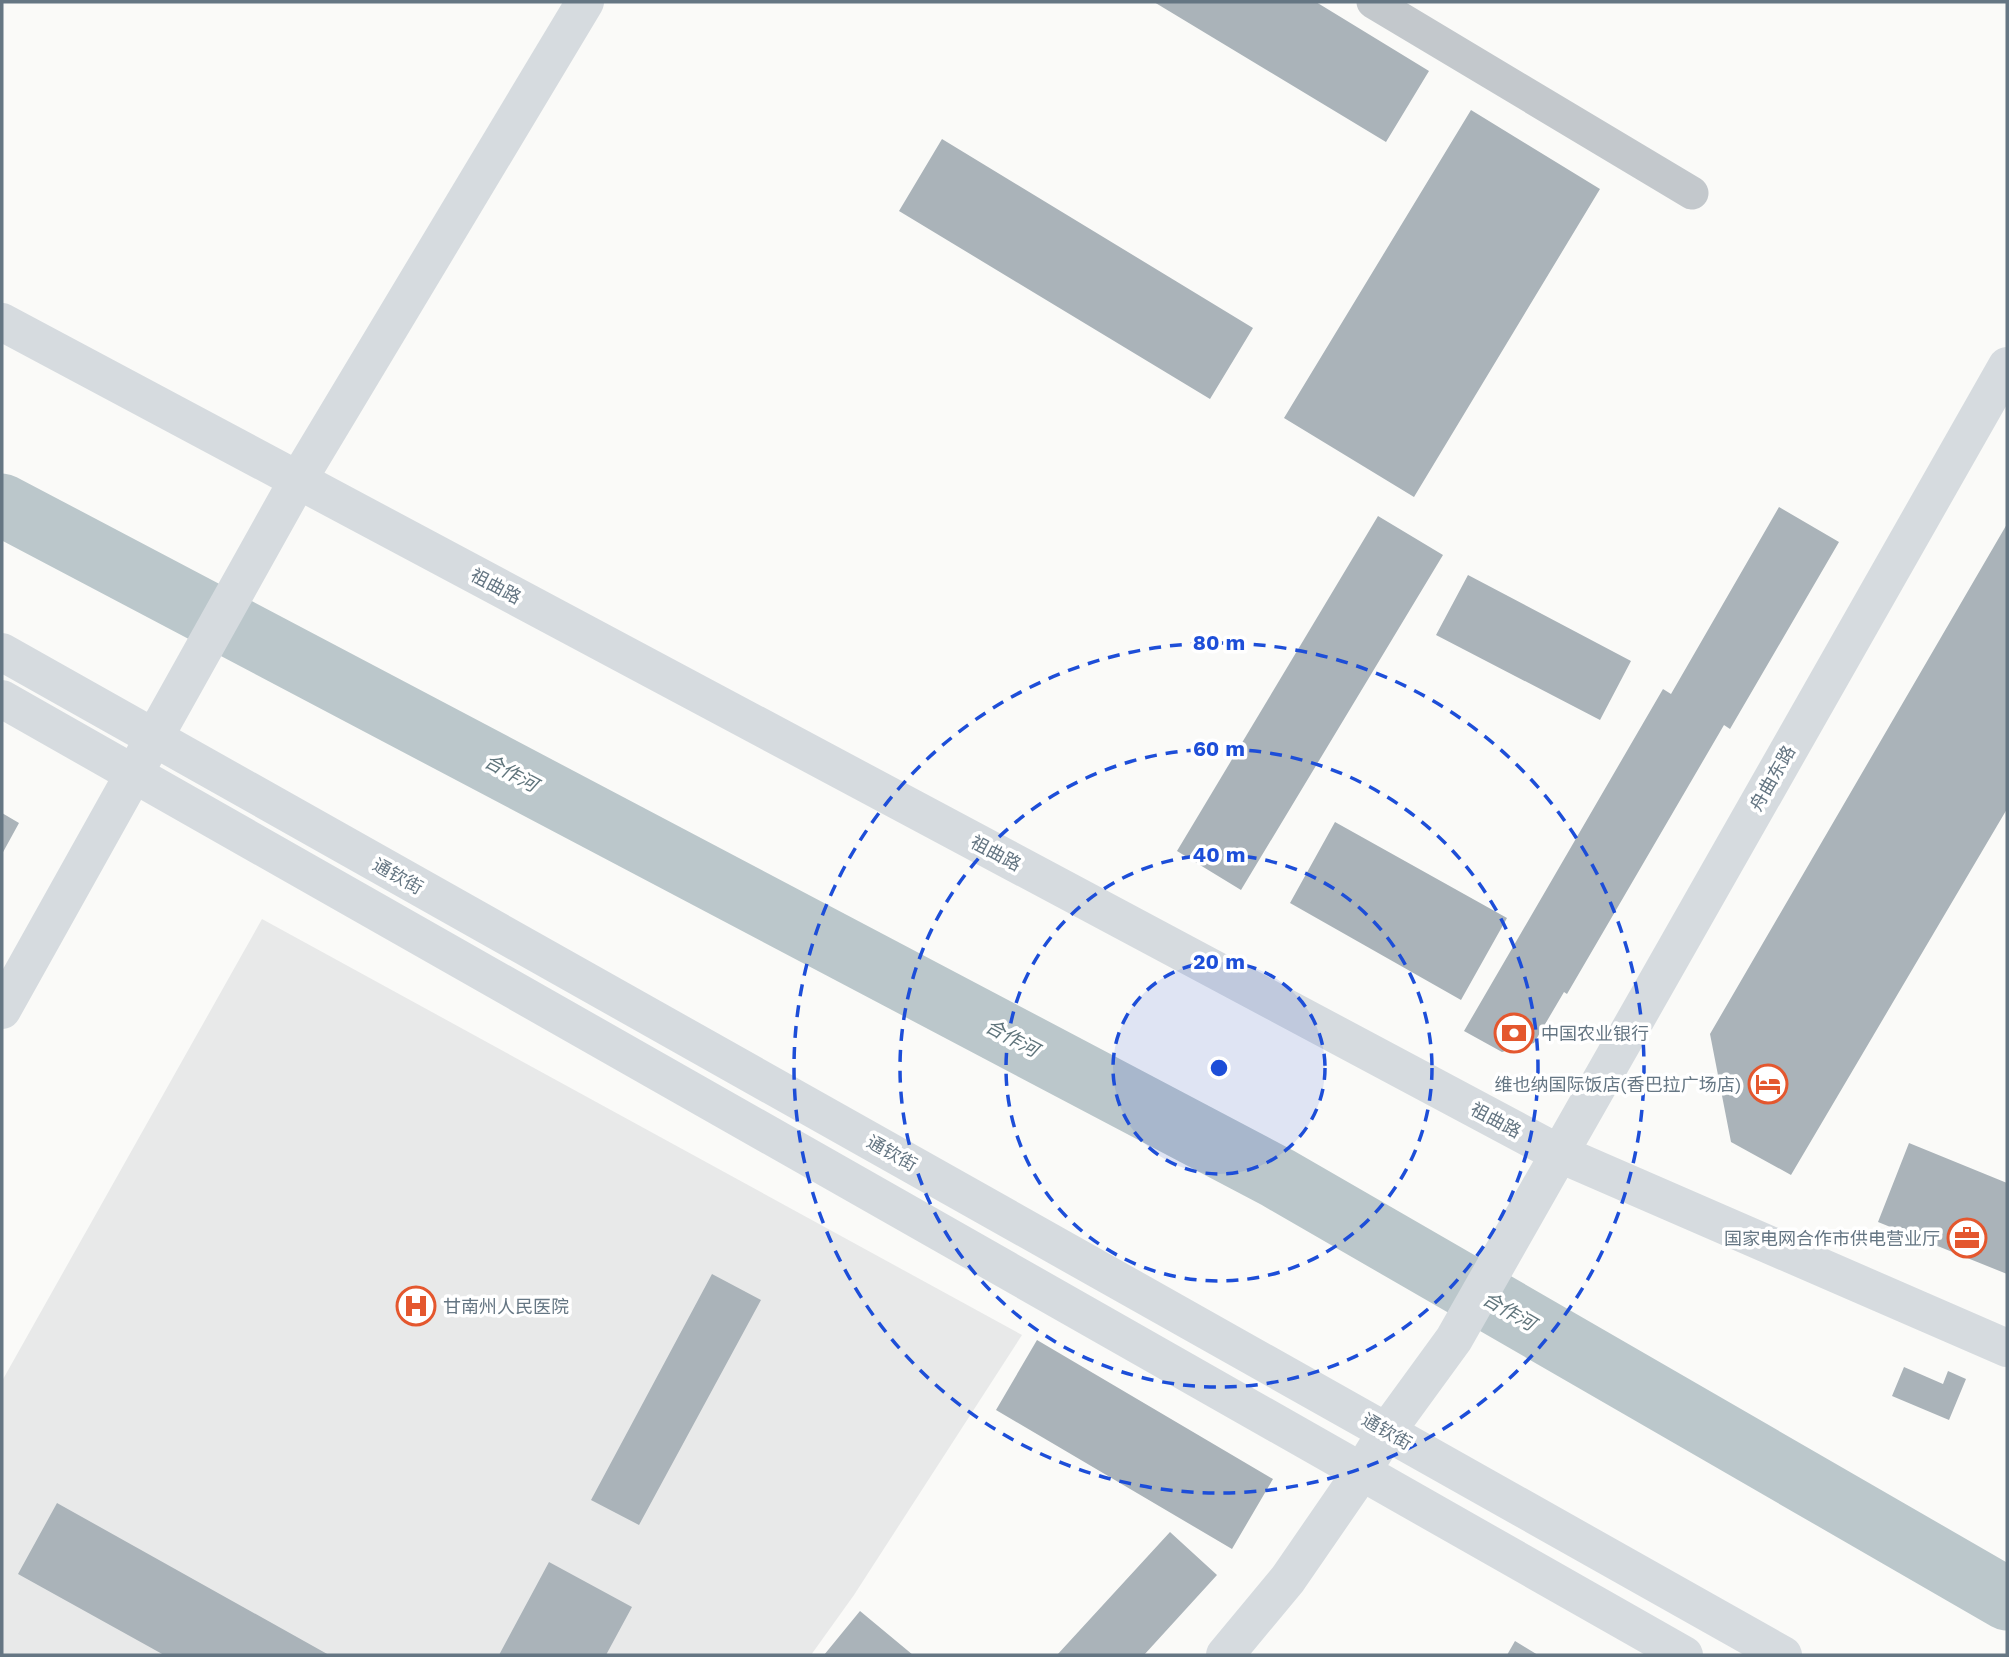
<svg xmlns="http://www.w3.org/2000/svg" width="2009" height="1657" viewBox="0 0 2009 1657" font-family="'Work Sans','Noto Sans SC',sans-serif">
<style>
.built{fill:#e8e9e9}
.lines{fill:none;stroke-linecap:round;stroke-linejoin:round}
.river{stroke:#bbc7cb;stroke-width:63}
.building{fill:#aab3b9}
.street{stroke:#c3c8cc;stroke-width:33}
.secondary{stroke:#d6dbdf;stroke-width:38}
.ring{fill:none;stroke:#1d4ed8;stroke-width:3.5;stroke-dasharray:12 9}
.labels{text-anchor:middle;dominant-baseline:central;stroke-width:7;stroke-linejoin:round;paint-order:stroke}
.street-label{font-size:18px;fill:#657683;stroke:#fff}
.poi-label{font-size:18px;fill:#657683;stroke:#fff;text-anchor:start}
.water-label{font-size:19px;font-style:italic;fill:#60757c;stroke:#fff}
.centre{fill:#1d4ed8;stroke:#fff;stroke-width:3.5}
.ring-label{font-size:21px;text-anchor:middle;font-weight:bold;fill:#1d4ed8;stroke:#fff;stroke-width:7;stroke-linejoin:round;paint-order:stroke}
</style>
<rect width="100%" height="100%" fill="#fafaf8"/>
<path class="built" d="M262,919L1022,1335L854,1595L811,1655H2V1381Z"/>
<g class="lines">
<path class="river" d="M2,505L1278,1178L2007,1599"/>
</g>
<path class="building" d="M1154,2H1316L1429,71L1386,142Z
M1471,110L1600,189L1414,497L1284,418Z
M942,139L1253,328L1210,399L899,211Z
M1779,507L1839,542L1730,729L1724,725L1567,994L1564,992L1534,1043L1502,1052L1464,1031L1663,689L1671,694Z
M1378,516L1443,555L1241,890L1177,851Z
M2007,524V809L1791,1175L1731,1142L1710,1034Z
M1468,575L1631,661L1600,720L1436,635Z
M2,813L19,823L2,854Z
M1335,822L1507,918L1461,1000L1290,903Z
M1909,1143L2007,1183V1274L1878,1222Z
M712,1274L761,1300L639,1525L591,1500Z
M1037,1340L1273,1479L1232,1549L996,1410Z
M1904,1367L1943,1384L1948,1371L1966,1379L1949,1420L1892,1396Z
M57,1503L329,1655H164L18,1574Z
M1170,1532L1217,1575L1144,1655H1057Z
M549,1562L632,1607L606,1655H499Z
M860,1611L913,1655H824Z
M1515,1641L1538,1655H1507Z"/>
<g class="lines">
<path class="street" d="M1373,2L1692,193"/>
<path class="secondary" d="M2,322L1558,1153L2007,1348
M2,652L1783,1655
M2,699L1684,1655
M2,1010L298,480L585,2
M1225,1655L1288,1579L1361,1473L1387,1431L1454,1339L2007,366"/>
</g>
<circle cx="1219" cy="1068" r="106" fill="#1d4ed8" fill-opacity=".12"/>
<g class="ring">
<circle cx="1219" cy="1068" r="106"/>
<circle cx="1219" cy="1068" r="213"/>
<circle cx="1219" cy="1068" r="319"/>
<circle cx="1219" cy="1068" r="425"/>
</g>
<defs>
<symbol id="bank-ring" viewBox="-11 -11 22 22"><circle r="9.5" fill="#fff" stroke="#e4572e" stroke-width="1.5"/><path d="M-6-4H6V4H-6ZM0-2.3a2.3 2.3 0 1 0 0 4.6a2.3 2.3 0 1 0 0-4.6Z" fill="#e4572e"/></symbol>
<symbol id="hotel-ring" viewBox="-11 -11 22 22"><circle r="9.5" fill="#fff" stroke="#e4572e" stroke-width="1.5"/><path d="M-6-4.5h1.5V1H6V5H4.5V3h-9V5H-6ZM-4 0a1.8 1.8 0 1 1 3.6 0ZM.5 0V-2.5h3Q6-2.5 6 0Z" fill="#e4572e"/></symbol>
<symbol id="office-ring" viewBox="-11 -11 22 22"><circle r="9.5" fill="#fff" stroke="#e4572e" stroke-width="1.5"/><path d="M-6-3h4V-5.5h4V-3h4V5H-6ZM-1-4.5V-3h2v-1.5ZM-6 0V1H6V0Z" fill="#e4572e"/></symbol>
<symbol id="hospital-ring" viewBox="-11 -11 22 22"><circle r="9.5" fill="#fff" stroke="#e4572e" stroke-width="1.5"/><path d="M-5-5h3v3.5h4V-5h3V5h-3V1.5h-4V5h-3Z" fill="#e4572e"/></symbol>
</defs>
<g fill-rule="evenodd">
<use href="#bank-ring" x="1492" y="1011" width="44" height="44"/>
<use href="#hotel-ring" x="1746" y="1062" width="44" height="44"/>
<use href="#office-ring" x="1945" y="1216" width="44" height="44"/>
<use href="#hospital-ring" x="394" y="1284" width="44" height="44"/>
</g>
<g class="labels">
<g class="street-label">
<text transform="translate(496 586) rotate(28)">祖曲路</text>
<text transform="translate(1772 778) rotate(-60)">舟曲东路</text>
<text transform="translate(996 853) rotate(28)">祖曲路</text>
<text transform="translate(398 876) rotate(29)">通钦街</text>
<text transform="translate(1496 1120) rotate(28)">祖曲路</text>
<text transform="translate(892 1153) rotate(29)">通钦街</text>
<text transform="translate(1387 1431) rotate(30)">通钦街</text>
</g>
<g class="poi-label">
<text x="1541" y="1033">中国农业银行</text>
<text x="1741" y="1084" text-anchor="end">维也纳国际饭店(香巴拉广场店)</text>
<text x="1940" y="1238" text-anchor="end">国家电网合作市供电营业厅</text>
<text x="443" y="1306">甘南州人民医院</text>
</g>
<g class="water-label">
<text transform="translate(511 773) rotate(28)">合作河</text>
<text transform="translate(1012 1038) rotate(28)">合作河</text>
<text transform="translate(1509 1311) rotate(30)">合作河</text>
</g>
</g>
<circle cx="1219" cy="1068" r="10" class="centre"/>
<g class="ring-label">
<text x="1219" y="650">80 m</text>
<text x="1219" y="756">60 m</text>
<text x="1219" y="862">40 m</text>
<text x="1219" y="969">20 m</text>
</g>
<rect width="2009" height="1657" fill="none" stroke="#657683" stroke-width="7"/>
</svg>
